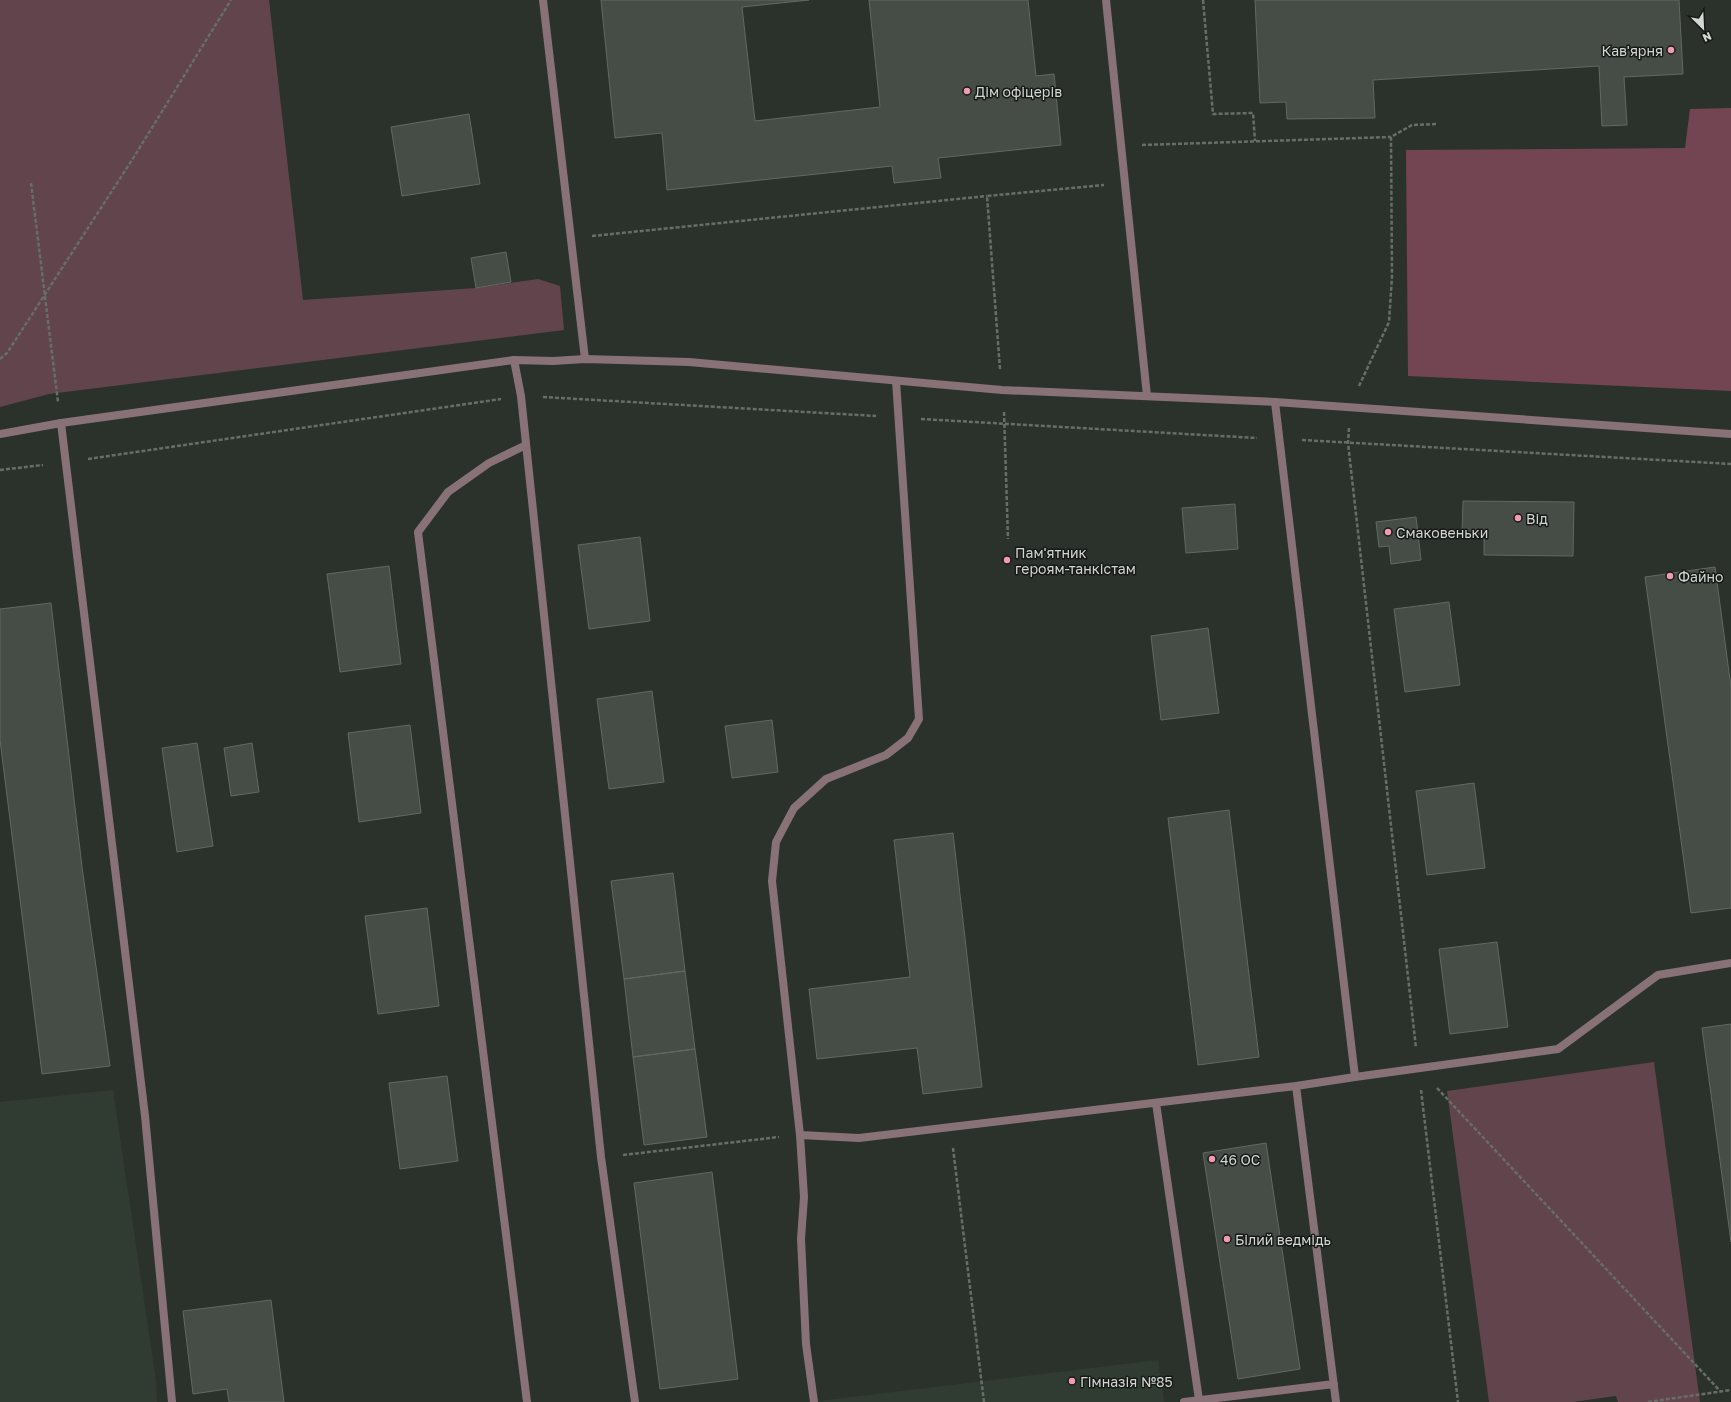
<svg xmlns="http://www.w3.org/2000/svg" width="1731" height="1402" viewBox="0 0 1731 1402" font-family="'Golos Text',sans-serif">
<style>
.built{fill:#303c32}
.green{fill:#62444d}
.forest{fill:#734553}
.building{fill:#454d46;stroke:#626963}
.lines{fill:none;stroke-linecap:round;stroke-linejoin:round}
.path{stroke:#676d67;stroke-width:2.5;stroke-dasharray:4 2;stroke-linecap:butt}
.service{stroke:#887278;stroke-width:8}
.tertiary{stroke:#887278;stroke-width:8}
.poi-dot{fill:#f09ab4;stroke:#161916;stroke-width:1.5}
.labels{text-anchor:middle;dominant-baseline:central;stroke-width:3;stroke-linejoin:round;paint-order:stroke}
.poi-label{font-size:14px;fill:#d3d7d3;stroke:#161916;text-anchor:start}
</style>
<rect width="100%" height="100%" fill="#2b322c"/>
<path class="built" d="M113,1090L156,1381L157,1402H0V1102Z
M1158,1360L1164,1402H810Z"/>
<path class="green" d="M0,0H269L303,300L476,288L538,279L560,286L564,330L49,394L0,407Z
M1654,1062L1700,1402H1618L1616,1396L1572,1402H1489L1447,1091Z"/>
<path class="forest" d="M1731,108V391L1408,376L1406,150L1685,148L1690,109Z"/>
<path class="building" d="M601,0H809L742,7L755,121L880,107L869,0H1028L1036,76L1054,74L1061,145L938,158L941,178L894,183L892,166L667,190L662,133L615,138Z
M1255,0H1679L1683,74L1624,77L1627,125L1602,126L1599,66L1373,80L1375,118L1287,119L1286,102L1260,103Z
M469,114L480,184L402,196L391,127Z
M506,252L511,282L476,288L471,258Z
M1463,501L1574,502L1573,556L1484,555V534H1462Z
M1235,504L1238,549L1186,553L1182,508Z
M1416,517L1421,560L1391,564L1389,546L1379,547L1376,522Z
M640,537L650,621L589,629L578,545Z
M389,566L401,664L340,672L327,574Z
M1715,567L1731,687V908L1691,913L1645,577Z
M1449,602L1460,685L1405,692L1394,609Z
M51,603L82,867L110,1066L42,1074L0,740V609Z
M1208,628L1219,713L1161,720L1151,636Z
M652,691L664,782L609,789L597,699Z
M772,720L778,772L732,778L725,726Z
M410,725L421,813L359,822L348,733Z
M197,743L213,846L177,852L162,748Z
M252,743L259,792L231,796L224,748Z
M1474,783L1485,868L1427,875L1416,791Z
M1229,810L1259,1057L1198,1065L1168,818Z
M953,833L982,1087L923,1094L917,1048L817,1059L809,989L910,977L894,840Z
M673,873L685,971L624,979L611,881Z
M427,908L439,1006L378,1014L365,916Z
M1497,942L1508,1027L1450,1034L1439,949Z
M685,971L695,1049L633,1057L624,979Z
M1731,1024V1242L1702,1028Z
M695,1049L707,1137L644,1145L633,1057Z
M447,1076L458,1161L400,1169L389,1083Z
M1266,1143L1300,1369L1238,1379L1203,1153Z
M712,1172L738,1379L660,1389L634,1183Z
M271,1300L284,1402H229L227,1389L193,1394L183,1311Z"/>
<g class="lines">
<path class="path" d="M1203,0L1213,114L1253,113L1255,141
M1142,145L1391,137
M31,183L58,402
M592,236L987,196
M0,359L7,353L132,160L231,0
M1000,369L987,196L1104,185
M1359,386L1389,322L1392,277L1391,137L1412,125L1438,124
M543,397L876,416
M1004,412L1008,539
M921,419L1257,438
M1349,428L1348,443L1416,1048
M1302,440L1731,464
M88,459L501,399
M0,470L43,465
M1437,1088L1721,1392
M1421,1090L1458,1402
M953,1148L984,1402
M623,1155L779,1137
M1648,1402L1731,1390"/>
<path class="service" d="M543,0L585,359
M1106,0L1147,396
M514,360L521,396L601,1157L635,1402
M1275,402L1355,1077L1296,1086L1336,1402
M61,423L145,1116L172,1402
M526,445L489,463L448,492L418,532L527,1402
M1355,1077L1558,1049L1658,975L1731,963
M1156,1103L1199,1400
M800,1135L772,881L776,842L794,808L826,779L886,755L908,738L919,719L896,381
M814,1402L806,1344L801,1239L804,1197L800,1135L859,1138L1296,1086
M1184,1402L1334,1384"/>
<path class="tertiary" d="M0,434L61,423L514,360L553,361L585,359L689,362L1002,390L1275,402L1731,434"/>
</g>
<g class="poi-dot">
<circle cx="1671" cy="50" r="4"/>
<circle cx="967" cy="91" r="4"/>
<circle cx="1518" cy="518" r="4"/>
<circle cx="1388" cy="532" r="4"/>
<circle cx="1007" cy="560" r="4"/>
<circle cx="1670" cy="576" r="4"/>
<circle cx="1212" cy="1159" r="4"/>
<circle cx="1227" cy="1239" r="4"/>
<circle cx="1072" cy="1381" r="4"/>
</g>
<g class="labels">
<g class="poi-label">
<text x="1663" y="50" text-anchor="end">Кав'ярня</text>
<text x="975" y="91">Дім офіцерів</text>
<text x="1526" y="518">Від</text>
<text x="1396" y="532">Смаковеньки</text>
<text x="1015" y="552">Пам'ятник<tspan x="1015" dy="16">героям-танкістам</tspan></text>
<text x="1678" y="576">Файно</text>
<text x="1220" y="1159">46 ОС</text>
<text x="1235" y="1239">Білий ведмідь</text>
<text x="1080" y="1381">Гімназія №85</text>
</g>
</g>
<g transform="translate(1703 28) rotate(156)" stroke="#161916" stroke-width="3" paint-order="stroke">
<path d="M0-3L7 15L0 10L-7 15Z" fill="#d3d7d3"/>
<text y="-6" font-size="11" font-weight="bold" text-anchor="middle" fill="#d3d7d3">N</text>
</g>
</svg>
